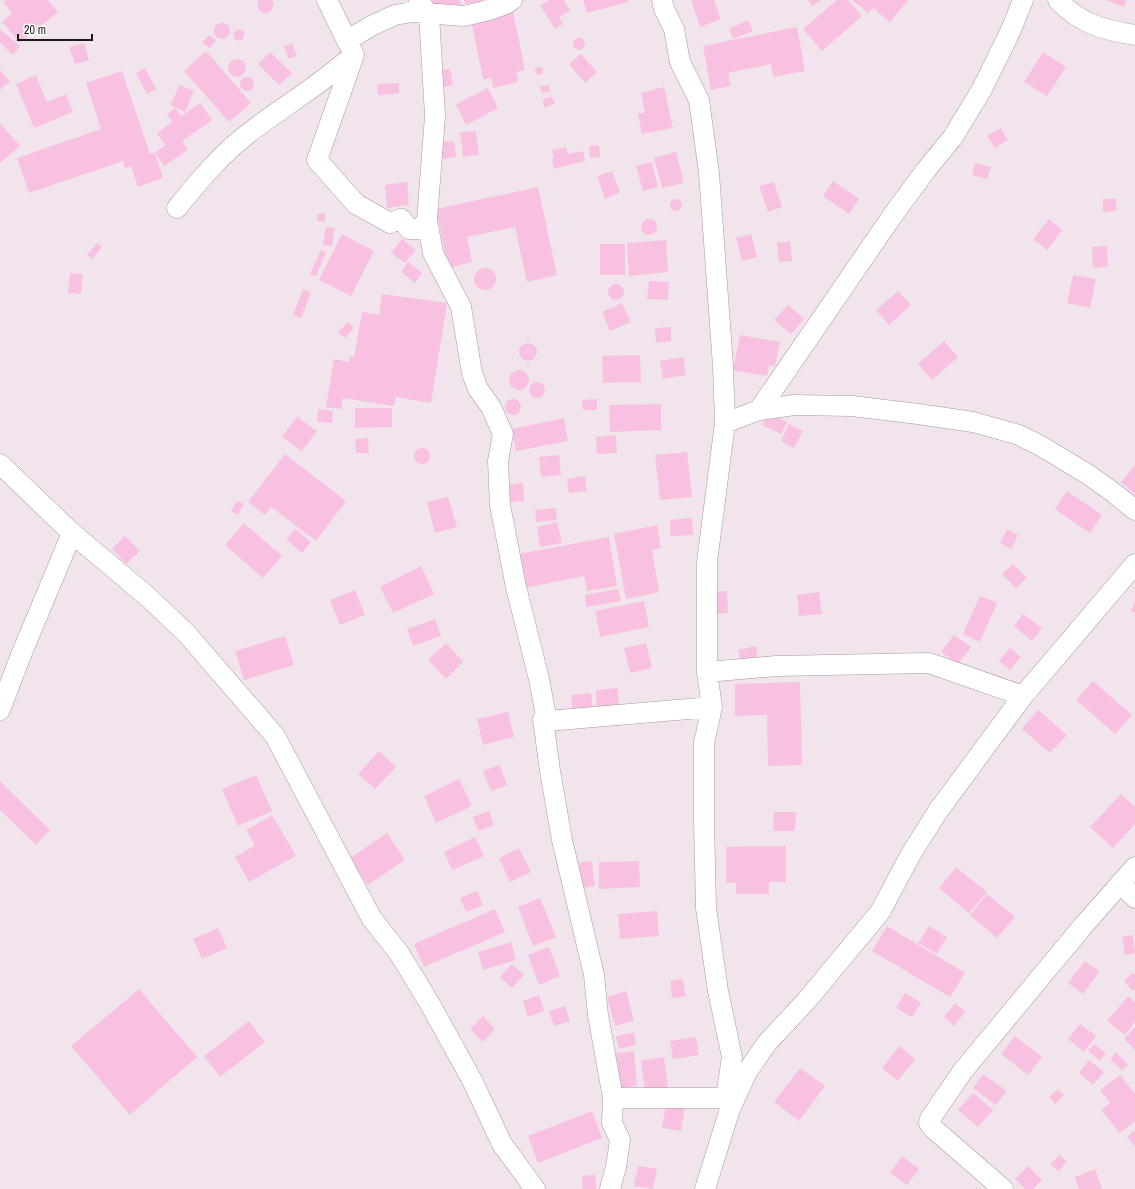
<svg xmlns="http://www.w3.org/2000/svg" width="1135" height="1189" viewBox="0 0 1135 1189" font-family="'Archivo Narrow',sans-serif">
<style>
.building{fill:#f8c1e2}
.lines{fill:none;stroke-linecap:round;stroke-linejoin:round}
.street-casing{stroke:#a799a1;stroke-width:21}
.street{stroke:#fff;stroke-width:20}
</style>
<rect width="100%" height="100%" fill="#f2e4ec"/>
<path class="building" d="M6,0H48L58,12L20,43L2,22L12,13L3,2Z
M259,0H272L274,4L272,9L268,13H263L259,10L257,5Z
M430,0H460L461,6L432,10Z
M464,0H487V1L465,4Z
M549,0H564L570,11L559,17L563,24L555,29L540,5Z
M583,0H627L628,2L587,13Z
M691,0H714L721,19L700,27Z
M808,0H821L812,6Z
M837,0H848L862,16L822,51L803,29Z
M852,0H908L890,22L873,8L868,13Z
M1106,0H1127L1124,7Z
M513,12L525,70L516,72L518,82L493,88L491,78L483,79L471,21Z
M748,20L753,31L733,39L729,29Z
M214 31a8 8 0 1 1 16 0a8 8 0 1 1-16 0Z
M797,27L805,71L773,77L771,64L728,73L731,86L711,90L703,46Z
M0,29L20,46L13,55L0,43Z
M233.5 35a5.5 5.5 0 1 1 11 0a5.5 5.5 0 1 1-11 0Z
M209,35L216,40L210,48L202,43Z
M573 44a6 6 0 1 1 12 0a6 6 0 1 1-12 0Z
M84,43L89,60L75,64L69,47Z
M292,43L297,56L289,59L284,46Z
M206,51L251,103L229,122L184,71Z
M270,52L292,73L279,85L258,64Z
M1043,52L1066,67L1047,96L1024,82Z
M581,54L597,72L585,83L569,64Z
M228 68a9 9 0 1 1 18 0a9 9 0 1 1-18 0Z
M535 71a4 4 0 1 1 8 0a4 4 0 1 1-8 0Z
M145,68L156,89L147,94L136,73Z
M450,69L453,85L443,87L440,70Z
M0,70L10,82L0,90Z
M122,71L150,154L155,153L163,178L138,187L131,166L125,168L123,161L29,193L17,158L101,129L86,83Z
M36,75L47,102L66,94L73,112L34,128L16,84Z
M240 84a7 7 0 1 1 14 0a7 7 0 1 1-14 0Z
M399,83V93L378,95L377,84Z
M180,85L194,91L185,112L170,105Z
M549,85L550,92L541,93L540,86Z
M664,87L673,128L642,134L638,114L645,112L641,93Z
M488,88L498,108L466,125L456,104Z
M551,96L555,103L545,108L542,100Z
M200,103L212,120L182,141L188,150L164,166L155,153L165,145L157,133L172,122L167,114L176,108L181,116Z
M0,123L20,146L0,163Z
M1001,128L1008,140L995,148L987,136Z
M476,131L479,155L463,157L460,132Z
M454,141L456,157L441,159L439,142Z
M599,145L600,157L590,158L589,146Z
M566,147L568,154L583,151L585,161L554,169L552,159L554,158L552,150Z
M676,152L684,183L662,188L654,158Z
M652,162L658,187L643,191L636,166Z
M975,163L991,167L987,179L972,175Z
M612,171L620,192L605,199L597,176Z
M833,181L859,199L849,214L823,196Z
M407,182L409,205L387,208L385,185Z
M774,182L782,207L768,212L759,186Z
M538,187L557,275L527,282L515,227L467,237L472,262L448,268L436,209Z
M670 205a6 6 0 1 1 12 0a6 6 0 1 1-12 0Z
M1103,199H1116V211L1103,212Z
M325,213V222L317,221V214Z
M641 227a8 8 0 1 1 16 0a8 8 0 1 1-16 0Z
M1049,219L1062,230L1047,250L1033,239Z
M326,227L335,228L332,246L323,245Z
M342,234L374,251L351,296L319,280Z
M751,234L757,257L742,261L736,238Z
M402,239L416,250L405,263L391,253Z
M666,240L668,272L629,276L627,243Z
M790,241L792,261L779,262L777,243Z
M97,243L102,247L92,259L87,255Z
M600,244H625V275H600Z
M1107,246L1108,267L1093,268L1092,247Z
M321,250L326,252L316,277L310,274Z
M408,262L422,273L415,283L401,272Z
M474 279a11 11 0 1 1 22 0a11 11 0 1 1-22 0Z
M70,273L83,274L81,294L68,293Z
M1073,275L1096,279L1090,308L1067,303Z
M649,281L669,282L668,300L647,299Z
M608 292a8 8 0 1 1 16 0a8 8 0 1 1-16 0Z
M303,289L311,293L301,318L293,315Z
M898,291L911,305L889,325L876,310Z
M382,294L447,303L431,403L396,397L394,406L343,398L341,409L326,407L334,359L349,362L350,356L354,357L362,312L379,315Z
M622,303L631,322L610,331L602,312Z
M788,305L804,319L791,334L774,320Z
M348,322L354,328L345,338L338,332Z
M671,327V341L656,343L655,328Z
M740,335L780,342L775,366L769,365L767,376L733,370Z
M944,341L958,357L932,380L918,364Z
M519 352a9 9 0 1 1 18 0a9 9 0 1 1-18 0Z
M640,355L641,382L603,383L602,356Z
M683,357L686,375L663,379L660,361Z
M509 380a10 10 0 1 1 20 0a10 10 0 1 1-20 0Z
M529 390a8 8 0 1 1 16 0a8 8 0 1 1-16 0Z
M597,399V410H583L582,400Z
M505 407a8 8 0 1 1 16 0a8 8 0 1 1-16 0Z
M661,404V430L610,432L609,405Z
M355,408H392V427L355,428Z
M318,409L333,411L332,423L317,422Z
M768,413L787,422L781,434L762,425Z
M297,417L317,431L302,451L282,437Z
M564,418L568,441L516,451L512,429Z
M789,424L803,431L794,448L781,441Z
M616,435L617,453L597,454L596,437Z
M368,438L369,453H356L355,439Z
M414 456a8 8 0 1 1 16 0a8 8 0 1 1-16 0Z
M687,452L692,497L660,500L655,455Z
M285,454L346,501L316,541L271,507L265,515L248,502Z
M559,455L561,475L541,477L539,457Z
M1135,465V494L1121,482Z
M585,476L587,491L569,493L567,479Z
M523,483L524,501L509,502L507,485Z
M1067,491L1102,515L1090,533L1055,509Z
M448,497L457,527L435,533L427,502Z
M237,501L244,504L238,515L231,511Z
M556,508L557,520L536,522L535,510Z
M692,518L693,535L670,536V520Z
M557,522L562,543L540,547L537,527Z
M244,523L282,556L263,578L225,545Z
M657,525L661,548L652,550L659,592L626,599L614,534Z
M295,529L311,542L302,553L286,539Z
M1007,529L1018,535L1011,549L1000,543Z
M125,536L140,551L126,564L112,549Z
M609,537L617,586L587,591L584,576L525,588L519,554Z
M1013,564L1027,578L1016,588L1002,574Z
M421,566L434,594L393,613L380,587Z
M618,589L621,601L586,607L585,595Z
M355,590L365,615L340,625L330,600Z
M727,591L728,613L711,614L709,592Z
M819,592L822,614L799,616L797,595Z
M980,596L997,603L980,642L963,634Z
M644,601L649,627L600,637L595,611Z
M1135,601V613L1131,611Z
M1023,614L1042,628L1032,641L1014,626Z
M435,619L441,636L413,646L407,629Z
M954,635L971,647L958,664L941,652Z
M285,636L294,665L244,680L235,651Z
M446,643L463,662L446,679L428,660Z
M646,643L652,668L630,673L624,648Z
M756,646L758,661L741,664L738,650Z
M1010,648L1021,657L1010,670L999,661Z
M1093,681L1132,715L1115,734L1076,700Z
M800,682L802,765L768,766L767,715L735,716V684Z
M618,688L619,712L597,713L596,690Z
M591,693L593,713L573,715L571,695Z
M1038,710L1067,735L1050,753L1022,729Z
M508,712L514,737L483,745L477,719Z
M379,751L396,767L375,789L358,774Z
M500,765L507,785L491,791L483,771Z
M256,775L272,811L238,826L222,789Z
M459,779L472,806L436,823L424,796Z
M0,781L50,830L36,845L0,810Z
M1121,794L1135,807V824L1113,848L1090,827Z
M489,811L494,825L478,831L473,817Z
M774,812H796L795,831H773Z
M272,815L296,856L249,882L235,857L255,845L246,830Z
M387,833L405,860L368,885L349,859Z
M475,837L484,856L452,870L444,852Z
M786,846V882H769V894H736V883H726V847Z
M519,848L531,872L510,882L499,858Z
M592,861L595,886L583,888L579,863Z
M639,861L640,887L599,889V862Z
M956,867L987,892L969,913L939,888Z
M477,891L483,905L466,912L460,898Z
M987,894L1015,917L997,938L970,915Z
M540,898L556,937L533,946L518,907Z
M495,909L505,932L424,967L414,944Z
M657,911L659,936L620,939L618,914Z
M887,926L965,973L950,997L872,951Z
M929,926L947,937L937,954L918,943Z
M218,928L227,948L202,959L193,939Z
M1133,935L1135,953L1125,955L1122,937Z
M511,942L516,960L483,970L478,952Z
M549,947L560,976L539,985L528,955Z
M1085,961L1099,972L1083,994L1068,983Z
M512,964L524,975L512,988L500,977Z
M1133,973L1135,975V989L1132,991L1124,981Z
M683,979L686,996L672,998L670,981Z
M139,989L197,1057L130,1115L71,1046Z
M626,991L634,1021L615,1026L607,997Z
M905,993L921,1003L912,1017L896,1008Z
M539,995L544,1011L528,1017L523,1001Z
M1128,996L1135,1002V1022L1125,1035L1107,1021Z
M955,1003L965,1012L954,1026L944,1017Z
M565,1006L570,1021L554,1026L549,1011Z
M483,1016L495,1029L483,1042L470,1029Z
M249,1021L265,1042L220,1077L204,1056Z
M1080,1024L1096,1036L1084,1052L1068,1039Z
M1135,1027V1050L1124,1039Z
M634,1033L636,1045L619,1049L616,1036Z
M1015,1036L1042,1057L1028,1075L1001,1054Z
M696,1037L699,1055L673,1059L670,1041Z
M1094,1044L1106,1053L1100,1061L1088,1051Z
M899,1046L915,1059L898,1081L882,1068Z
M634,1051L637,1086L620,1088L616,1053Z
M1116,1052L1128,1065L1122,1070L1110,1059Z
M664,1057L668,1088L645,1091L641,1061Z
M1089,1060L1104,1072L1093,1085L1079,1073Z
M800,1068L825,1086L799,1121L774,1102Z
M983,1074L1007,1091L996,1105L973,1088Z
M1120,1075L1135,1094V1121L1120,1133L1101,1110L1110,1103L1100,1090Z
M1058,1089L1064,1095L1055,1104L1049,1097Z
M973,1093L993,1110L978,1127L958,1110Z
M666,1104L685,1107L681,1131L662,1128Z
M592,1111L602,1138L538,1163L528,1136Z
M1135,1130V1146L1127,1137Z
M1059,1155L1067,1161L1059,1171L1050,1165Z
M902,1156L919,1169L907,1185L890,1173Z
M638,1166L657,1169L653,1189L634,1186Z
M1028,1166L1042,1180L1033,1189H1025L1015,1179Z
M1095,1169L1102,1189H1079L1075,1177Z
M595,1175L596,1189H583L582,1176Z"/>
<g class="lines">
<defs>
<path id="street" d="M327,0L354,55L317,160L356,204L390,223L401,219L409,229H420L427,220
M419,0L420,3L429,14L435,116L427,220L433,253L461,307L472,373L478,389L491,407L503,434L498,461L500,505L516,587L539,679L547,721L543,719L550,771L562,840L594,975L598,1015L613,1098L612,1123L620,1140L616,1167L610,1189
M662,0L664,9L674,29L680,62L699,100L709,173L723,366L725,423L707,562V672L712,707L704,743V821L706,908L718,991L732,1057L726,1098L730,1109
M1058,0C1080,24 1104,30 1135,35
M348,40L371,26L395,15L412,12L464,16L489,10L506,4L512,0
M177,208C199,181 221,154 249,133C283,106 321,85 352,56
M759,410L895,212L926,170L953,137L982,89L1011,30L1023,0
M725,423L759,410L794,405L852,406L918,414L973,422L1019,435L1041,446L1089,475L1114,493L1135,510
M0,464L72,533L148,597L187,634L275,736L372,919L399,953L430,1004L473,1082L502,1144L535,1189
M707,672L776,666L929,663L1023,696
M0,710L21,655L72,533
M547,721L712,707
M1120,883L1135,898
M613,1098H726
M705,1189L730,1109L747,1072L767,1043L807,1000L880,912L911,854L938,811L1023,696L1135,564
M1003,1189L934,1129L929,1123L930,1119L962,1072L1083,926L1135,867"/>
</defs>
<use href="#street" class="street-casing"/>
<use href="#street" class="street"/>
</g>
<path d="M18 34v6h74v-6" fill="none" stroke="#1d181b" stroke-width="2"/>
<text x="24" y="34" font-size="12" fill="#1d181b" stroke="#ffffff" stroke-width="3" paint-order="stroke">20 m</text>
</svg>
